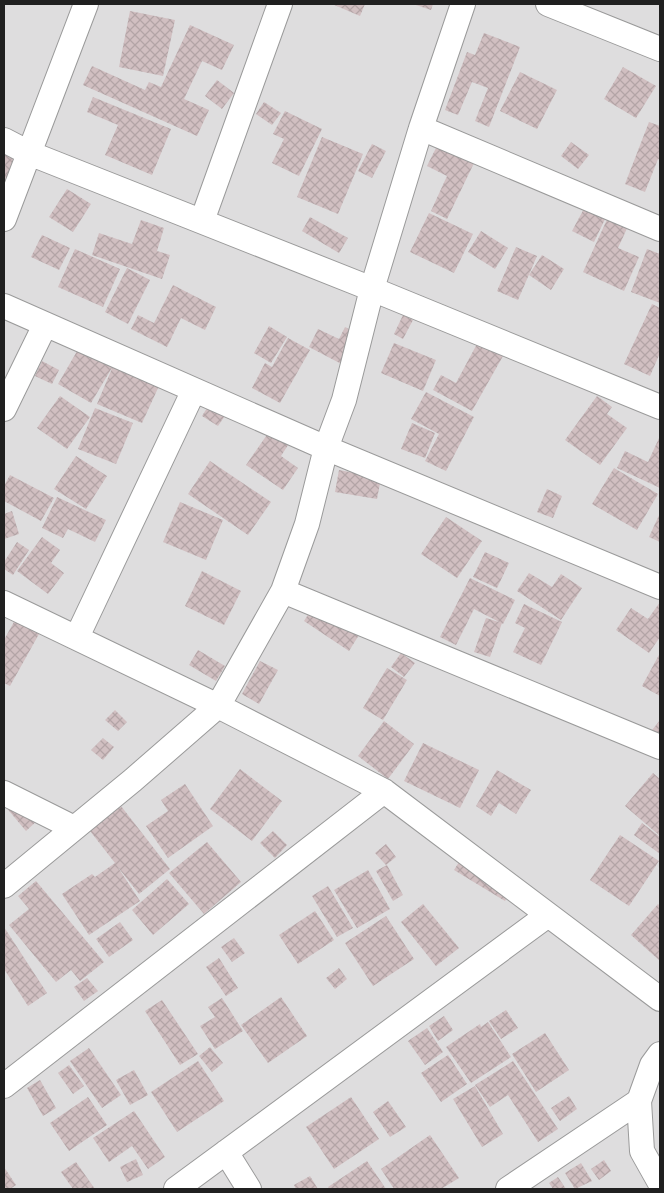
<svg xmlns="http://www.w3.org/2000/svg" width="664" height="1193" viewBox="0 0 664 1193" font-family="'Archivo Narrow',sans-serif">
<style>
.residential{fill:#deddde}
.building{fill:url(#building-cross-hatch)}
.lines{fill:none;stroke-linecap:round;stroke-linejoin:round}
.street-casing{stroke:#9a9a9a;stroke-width:26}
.street{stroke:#fff;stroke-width:24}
</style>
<defs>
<pattern id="building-cross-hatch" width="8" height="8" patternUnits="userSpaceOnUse" patternTransform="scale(1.25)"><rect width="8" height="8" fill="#d1bfc1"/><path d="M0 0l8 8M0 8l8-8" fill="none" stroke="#b3a4a6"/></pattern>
</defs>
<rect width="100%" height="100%" fill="#f1e8e6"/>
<path class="residential" d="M4,4H660V1189H4Z"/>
<path class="building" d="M332,4H365L360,16Z
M413,4H433L431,10Z
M130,11L175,20L163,76L119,67Z
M190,25L234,45L222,70L202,61L184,99L209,110L197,136L83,85L92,66L145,90L149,82L161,87Z
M484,33L520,47L489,127L475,121L488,88L472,82L458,115L445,110L467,52L475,55Z
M623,67L656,86L636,118L604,99Z
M520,72L557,90L537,129L500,111Z
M217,80L234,93L222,109L205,96Z
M93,97L171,129L152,175L105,155L118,125L87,112Z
M264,102L281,113L272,125L256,114Z
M285,111L322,129L299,176L272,163L284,139L273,134Z
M649,122L660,126V160L658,159L645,192L625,184Z
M322,137L363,154L338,214L297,197Z
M571,142L589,155L578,169L561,156Z
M4,144L21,156L4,181Z
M372,144L386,151L372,178L358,171Z
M438,144L475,161L447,219L431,211L447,176L427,166Z
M67,189L91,204L73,232L49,217Z
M587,203L608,213L594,242L572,231Z
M429,213L473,234L454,273L410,252Z
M610,213L630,222L618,248L639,257L624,291L583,272Z
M310,217L348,238L339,253L302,231Z
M141,220L164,228L157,251L170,255L162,279L92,255L99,233L132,244Z
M481,231L508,248L495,269L468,252Z
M42,235L70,248L59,270L31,257Z
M516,247L537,256L518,300L497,291Z
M75,249L120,269L103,307L58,287Z
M647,249L660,254V303L631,292Z
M542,255L564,269L551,290L529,275Z
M127,268L150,280L128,324L105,312Z
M173,285L216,307L205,330L181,318L167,347L131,329L138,315L154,323Z
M652,304L660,308V353L650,376L624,364Z
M403,315L413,320L403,339L394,334Z
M269,326L287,337L271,363L254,353Z
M345,327L367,338L351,369L309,347L318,329L339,339Z
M288,338L310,350L280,403L252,388L265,363L272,367Z
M478,342L503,356L472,411L433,390L441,375L456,383Z
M394,343L436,360L423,391L381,373Z
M80,346L113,366L91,403L58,384Z
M42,361L59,370L52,384L35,376Z
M113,366L159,386L142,423L97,404Z
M426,392L474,417L446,471L425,461L439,434L411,419Z
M60,396L90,417L67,449L37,428Z
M597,396L612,407L607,414L627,428L600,465L565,440Z
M212,400L229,410L218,426L202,416Z
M95,408L133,423L116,464L78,449Z
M412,423L435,433L425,458L401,449Z
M273,426L292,439L281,456L298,468L283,490L246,465Z
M660,436V488L617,468L625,451L648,462Z
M76,456L107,476L86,509L54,489Z
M210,461L271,502L248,535L188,494Z
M614,468L658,494L637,530L592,504Z
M339,470L381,478L377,499L335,492Z
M10,475L54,498L41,521L4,501V486Z
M547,489L562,496L553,518L537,512Z
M57,497L106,520L95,542L68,529L63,538L42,528Z
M180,502L223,520L206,560L163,542Z
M12,511L19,534L4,539V514Z
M660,513V542L649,537Z
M446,517L482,541L457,578L421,554Z
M42,537L60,550L51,563L64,573L48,594L17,571Z
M17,542L29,550L13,575L4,569V562Z
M485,552L509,563L497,588L473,577Z
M202,571L241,591L224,625L185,606Z
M529,573L552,587L561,574L582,588L561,620L517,591Z
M470,578L515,600L503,624L474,609L456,645L440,637Z
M660,602V637L649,653L616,630L631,608L648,619Z
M524,604L562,622L541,665L513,652L525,628L515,623Z
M314,605L359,635L349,651L304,621Z
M486,618L502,623L490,657L474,652Z
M15,620L39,634L10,686L4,683V640Z
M198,650L225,666L216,681L189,665Z
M401,653L415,663L404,677L391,667Z
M660,653V696L642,686Z
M260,661L278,670L259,704L242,694Z
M387,668L407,680L383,720L363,708Z
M115,710L127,722L118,731L105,720Z
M660,720V742L649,734Z
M384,721L414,744L388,779L358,756Z
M103,738L114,747L103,760L91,750Z
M423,743L479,770L460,808L404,781Z
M240,769L282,801L252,841L210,809Z
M497,770L531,790L516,814L499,803L491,816L476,806Z
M653,773L660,779V836L625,806Z
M4,778L38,820L26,831L4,805Z
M185,784L213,826L168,858L146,826L168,811L161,800Z
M121,806L170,869L139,894L117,866L140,901L89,935L62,894L92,874L95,877L115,863L90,831Z
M642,823L660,837V854L634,835Z
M273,831L287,845L275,858L260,843Z
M620,835L659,861L629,906L590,880Z
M207,842L241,882L204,914L169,873Z
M386,844L396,857L386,865L375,853Z
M466,851L516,882L505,901L454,870Z
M387,865L403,895L393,901L376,871Z
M368,870L390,909L357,928L334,890Z
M167,879L189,904L153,935L132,910Z
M36,881L104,962L80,981L71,970L56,982L9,925L29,909L18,896Z
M328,886L353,928L337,937L312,896Z
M423,904L459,948L436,966L401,922Z
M658,904L660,906V961L631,935Z
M315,911L334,940L298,964L279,935Z
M386,916L414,959L373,986L345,943Z
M120,922L133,940L109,957L96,939Z
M4,927L47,993L28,1006L4,969Z
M234,938L245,953L232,962L221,947Z
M219,958L238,988L226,996L206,967Z
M339,968L347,979L335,989L326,978Z
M87,978L98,991L84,1001L74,987Z
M281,997L307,1036L268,1063L241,1025Z
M222,998L243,1031L215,1049L200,1026L215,1017L208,1007Z
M162,1000L198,1054L180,1065L145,1011Z
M506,1010L518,1028L501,1039L489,1021Z
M444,1016L453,1030L438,1041L429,1026Z
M488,1022L511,1057L471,1083L446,1047L480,1024L481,1027Z
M427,1028L443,1052L425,1065L408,1041Z
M545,1033L569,1070L536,1092L512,1054Z
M210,1047L223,1063L212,1072L199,1056Z
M89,1048L121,1095L102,1108L70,1061Z
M448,1055L467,1084L441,1102L421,1073Z
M198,1061L224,1101L177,1132L151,1092Z
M513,1061L558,1129L538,1142L508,1095L490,1107L475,1085Z
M69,1065L84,1086L73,1094L58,1073Z
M134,1070L148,1095L130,1105L116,1080Z
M40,1080L56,1108L43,1116L27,1088Z
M475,1086L503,1134L482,1147L453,1099Z
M569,1096L577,1109L560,1121L551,1108Z
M88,1097L107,1125L69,1151L50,1123Z
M351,1097L379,1139L334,1169L306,1127Z
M388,1101L406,1127L390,1137L373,1112Z
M134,1111L165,1157L148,1169L132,1146L109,1162L93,1138Z
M430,1135L459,1178L441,1189H394L381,1169Z
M136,1159L143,1175L127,1182L120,1167Z
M604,1160L611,1171L599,1180L591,1169Z
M367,1161L386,1189H330L328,1187Z
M76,1162L95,1189H73L61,1172Z
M581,1163L592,1181L575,1189L565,1173Z
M4,1167L16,1185L10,1189H4Z
M310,1176L318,1189H296L294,1185Z
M558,1177L566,1189H553L549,1183Z"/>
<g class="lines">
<defs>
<path id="street" d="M548,4L660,49
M421,128L660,229
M4,140L29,153L372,289L660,407
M4,219L86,4
M202,221L280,4
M4,306L326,448L660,587
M4,409L45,325
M283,591L660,747
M4,603L218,706L384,791L660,999
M77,637L194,390
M4,793L74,828
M4,886L133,780L218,706L283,591L307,524L326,448L344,400L372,289L421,128L463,4
M660,1054L652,1065L639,1101L642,1151L660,1183
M4,1086L384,791
M226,1152L249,1189
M176,1189L548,915
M508,1189L639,1101"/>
</defs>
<use href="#street" class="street-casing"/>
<use href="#street" class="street"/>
</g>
<rect width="664" height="1193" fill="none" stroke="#202020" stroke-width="10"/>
</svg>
